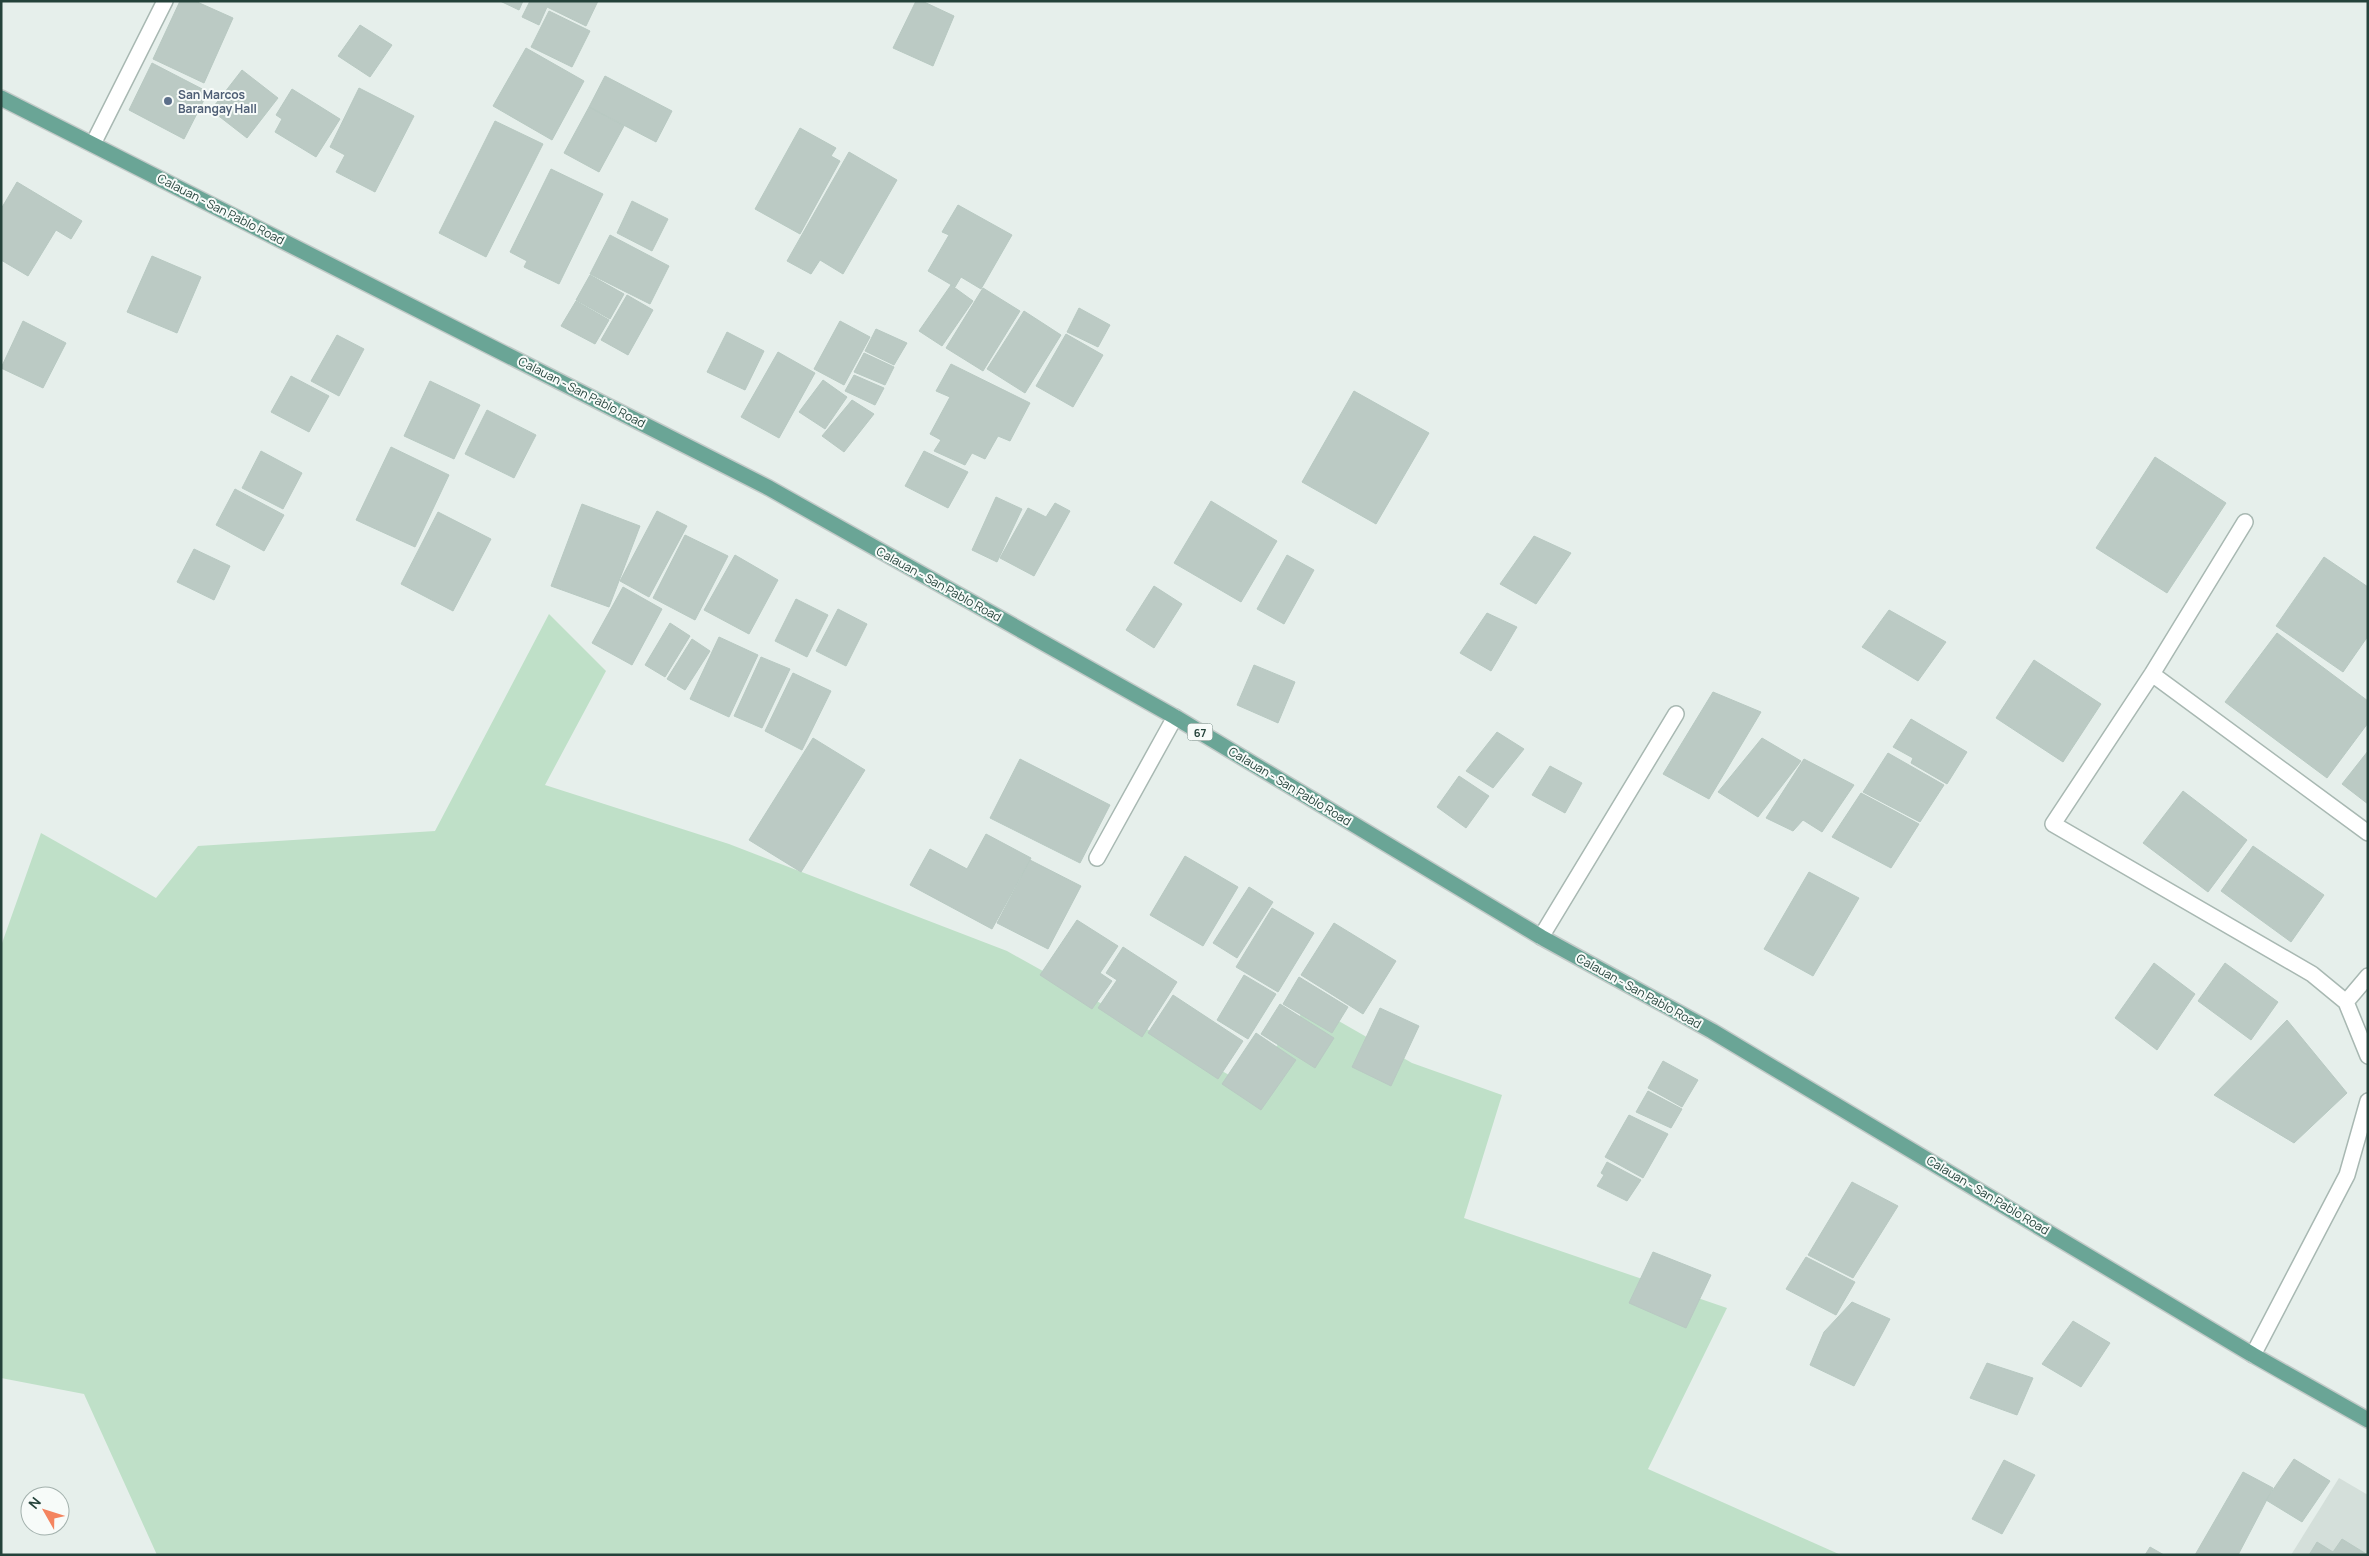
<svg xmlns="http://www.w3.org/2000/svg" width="2369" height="1556" viewBox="0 0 2369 1556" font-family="Manrope,sans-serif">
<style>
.built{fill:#d4dfda}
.green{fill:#bfe0c8}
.building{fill:#bbcac4;stroke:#b8c9c2}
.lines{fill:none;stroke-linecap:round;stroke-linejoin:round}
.lane-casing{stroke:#a8b8b2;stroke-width:18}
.street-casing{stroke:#a8b8b2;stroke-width:18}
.primary-casing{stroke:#c2cac8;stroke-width:18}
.lane{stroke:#fff;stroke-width:15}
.street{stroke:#fff;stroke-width:15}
.primary{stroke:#6aa596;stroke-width:15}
.service-dot{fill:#5c6f8a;stroke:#f7fbf9;stroke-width:2}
.labels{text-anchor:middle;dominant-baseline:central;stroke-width:4;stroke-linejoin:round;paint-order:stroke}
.shield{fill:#f7fbf9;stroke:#637a73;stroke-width:1}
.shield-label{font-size:11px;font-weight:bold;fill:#24423a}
.service-label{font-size:12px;font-weight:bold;fill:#4e5e75;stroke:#f7fbf9;text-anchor:start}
.street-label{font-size:12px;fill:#24423a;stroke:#f7fbf9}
</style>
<rect width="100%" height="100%" fill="#e6efeb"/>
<path class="built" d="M2339,1478L2368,1495V1555H2291Z"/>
<path class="green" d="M549,614L606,671L545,785L729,844L1007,951L1247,1085L1309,1004L1412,1063L1502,1095L1464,1218L1727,1308L1648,1469L1841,1555H157L84,1394L1,1378V946L41,833L156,898L198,846L435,831Z"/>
<path class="building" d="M180,1H195L233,18L204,83L153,59Z
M500,1H523L519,10Z
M530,1H598L586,26L547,7L539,25L522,17Z
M916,1H922L954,16L933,66L893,48Z
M549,11L590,31L572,67L531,47Z
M360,25L392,45L370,77L338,56Z
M526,48L584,81L552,140L493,106Z
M152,63L208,92L184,139L129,110Z
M242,70L278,98L247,138L211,110Z
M605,76L672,111L656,142L589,107Z
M359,88L414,116L375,192L336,172L345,155L330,147Z
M292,89L340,119L316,157L275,132L282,119L276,115Z
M589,107L624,126L599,172L564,153Z
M495,121L543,144L486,257L439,233Z
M800,128L836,148L831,156L840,161L800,234L755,209Z
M849,152L897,180L843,274L820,260L811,274L787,261Z
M551,169L603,194L559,284L524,267L527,261L510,252Z
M17,182L82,221L71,239L56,230L28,276L1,260V209Z
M632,201L668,219L652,251L617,233Z
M958,205L1012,235L981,289L961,277L955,287L928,271L949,235L942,232Z
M610,235L669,266L650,304L590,274Z
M152,256L201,277L177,333L127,312Z
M590,275L624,294L610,319L576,300Z
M951,285L973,301L942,346L919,331Z
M983,288L1020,311L983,371L946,348Z
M627,295L653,310L628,355L601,340Z
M576,301L609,320L595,344L561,326Z
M1079,308L1110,325L1098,347L1067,332Z
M1024,311L1061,335L1025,393L987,369Z
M23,321L66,343L43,388L1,368Z
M840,321L870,337L844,385L814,369Z
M876,329L907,343L894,365L865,351Z
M727,332L764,351L745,390L707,372Z
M1066,334L1103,355L1073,407L1036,386Z
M337,335L364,349L339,396L311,381Z
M778,352L815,373L779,438L741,417Z
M864,353L894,367L885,385L854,372Z
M951,364L1030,403L1010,441L998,436L985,459L972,453L965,465L934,451L941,440L930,434L950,397L936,391Z
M854,375L884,388L875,405L845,391Z
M291,376L329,396L309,432L271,412Z
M823,380L847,397L825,429L799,412Z
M430,381L480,405L454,459L404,436Z
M1354,391L1429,433L1376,524L1302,482Z
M852,400L874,414L844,452L822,436Z
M487,410L536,435L514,478L465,454Z
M391,447L449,475L415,547L356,520Z
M261,451L302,473L283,509L242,488Z
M924,451L968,472L948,508L905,486Z
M2155,457L2226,503L2167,593L2096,548Z
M235,489L284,515L264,551L216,525Z
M996,497L1022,509L997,562L972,550Z
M1211,501L1277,541L1241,602L1174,563Z
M1055,503L1070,511L1034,576L1000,558L1028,508L1046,517Z
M582,504L640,526L609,607L551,586Z
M657,511L687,526L649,597L620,581Z
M438,512L491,539L453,611L401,584Z
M685,535L728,556L695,620L653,598Z
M1534,536L1571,553L1536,604L1500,584Z
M194,549L230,566L214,600L177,582Z
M735,555L778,580L749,634L704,610Z
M1287,555L1314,570L1284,624L1257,609Z
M2324,557L2368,587V636L2343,672L2276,626Z
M1154,586L1182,604L1154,648L1126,630Z
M623,587L662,609L632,665L592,643Z
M796,599L828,615L807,657L775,641Z
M838,609L867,624L846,666L816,651Z
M1889,610L1946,642L1918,681L1862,647Z
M1487,613L1517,627L1491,671L1460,653Z
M670,623L690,636L665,677L645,665Z
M2277,633L2368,701V723L2327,778L2225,702Z
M719,637L758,655L729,717L690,699Z
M692,639L710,651L685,690L667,679Z
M761,657L790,669L762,728L734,716Z
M2034,660L2101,704L2063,762L1996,718Z
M1254,665L1295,682L1278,723L1237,705Z
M793,673L831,691L802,750L765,731Z
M1713,692L1761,712L1709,799L1663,774Z
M1911,719L1967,752L1947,784L1911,763L1913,758L1893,747Z
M1497,732L1524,749L1493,788L1466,771Z
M813,738L865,770L801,872L749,840Z
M1762,738L1801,761L1758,817L1718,792Z
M2368,751V804L2342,784Z
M1888,753L1944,785L1920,822L1863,792Z
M1020,759L1110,805L1080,863L990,818Z
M1804,759L1854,785L1822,832L1803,820L1793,831L1766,818Z
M1550,766L1582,783L1565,813L1532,795Z
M1459,776L1489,796L1466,828L1437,807Z
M2183,791L2247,840L2208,892L2143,843Z
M1861,793L1919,824L1891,868L1832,837Z
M986,834L1031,858L992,929L910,885L930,849L967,869Z
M2253,846L2324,895L2291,942L2221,891Z
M1185,856L1238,887L1203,946L1150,915Z
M1030,860L1081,886L1048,949L997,923Z
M1809,872L1859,898L1813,976L1764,949Z
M1249,887L1273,902L1237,958L1213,943Z
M1272,908L1314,933L1278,992L1236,967Z
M1077,920L1118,946L1100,973L1112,981L1092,1009L1040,975Z
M1334,923L1396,961L1363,1014L1301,975Z
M1123,947L1177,982L1142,1037L1098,1008L1117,980L1106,973Z
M2154,963L2195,994L2157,1050L2115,1018Z
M2225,963L2278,1002L2251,1040L2198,1001Z
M1244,975L1276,994L1248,1039L1217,1020Z
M1299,977L1348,1007L1332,1033L1283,1004Z
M1173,995L1243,1041L1218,1079L1148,1033Z
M1280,1004L1334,1038L1315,1068L1261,1034Z
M1380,1008L1419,1026L1391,1086L1352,1067Z
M2287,1020L2347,1093L2294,1143L2214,1095Z
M1256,1033L1296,1060L1261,1110L1222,1084Z
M1663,1061L1698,1080L1682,1107L1648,1088Z
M1648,1091L1682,1109L1671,1128L1636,1112Z
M1629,1115L1668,1134L1643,1178L1605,1157Z
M1607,1162L1641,1180L1627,1201L1597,1186L1604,1175L1601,1173Z
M1852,1182L1898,1206L1853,1278L1808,1255Z
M1653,1252L1711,1275L1686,1328L1629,1303Z
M1806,1257L1855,1282L1836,1315L1786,1289Z
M1852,1302L1890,1319L1854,1386L1810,1365L1824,1332Z
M2073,1321L2110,1343L2081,1387L2042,1364Z
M1987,1363L2033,1378L2017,1415L1970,1398Z
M2294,1459L2330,1481L2302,1522L2266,1500Z
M2004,1460L2035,1475L2002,1534L1972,1519Z
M2243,1472L2273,1488L2238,1555H2195Z
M2342,1539L2368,1555H2309L2317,1542L2333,1552Z
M2150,1547L2164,1555H2145Z"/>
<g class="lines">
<defs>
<path id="lane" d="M1097,858L1175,717
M1541,937L1676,714"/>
<path id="street" d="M93,144L165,1
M2245,522L2152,674L2053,824L2312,974L2346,1002L2368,1056
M2152,674L2368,833
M2346,1002L2368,976
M2253,1355L2347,1175L2368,1101"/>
<path id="primary" d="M1,98L769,488L1175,717L1541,937L1712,1031L2253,1355L2368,1420"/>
</defs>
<use href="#lane" class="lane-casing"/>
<use href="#street" class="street-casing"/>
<use href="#primary" class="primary-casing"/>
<use href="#lane" class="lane"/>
<use href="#street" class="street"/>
<use href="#primary" class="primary"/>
</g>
<circle class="service-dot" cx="168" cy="101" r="5"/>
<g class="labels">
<rect class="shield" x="1187.5" y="723.5" width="25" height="17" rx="4"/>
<g class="shield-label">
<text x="1200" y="732">67</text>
</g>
<g class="service-label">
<text x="178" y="94">San Marcos<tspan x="178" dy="14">Barangay Hall</tspan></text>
</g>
<g class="street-label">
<text transform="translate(221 209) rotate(27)">Calauan - San Pablo Road</text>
<text transform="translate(582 392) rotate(27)">Calauan - San Pablo Road</text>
<text transform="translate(939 584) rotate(29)">Calauan - San Pablo Road</text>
<text transform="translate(1290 786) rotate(31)">Calauan - San Pablo Road</text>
<text transform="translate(1639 991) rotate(29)">Calauan - San Pablo Road</text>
<text transform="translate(1988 1195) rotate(31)">Calauan - San Pablo Road</text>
</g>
</g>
<rect width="2369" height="1556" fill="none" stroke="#24423a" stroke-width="5"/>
<g transform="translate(45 1511) rotate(309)"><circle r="24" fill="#f7fbf9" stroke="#a3b1ad"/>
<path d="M0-4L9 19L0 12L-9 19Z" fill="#f4845f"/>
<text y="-8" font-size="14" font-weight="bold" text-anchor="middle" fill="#24423a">N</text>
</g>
</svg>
